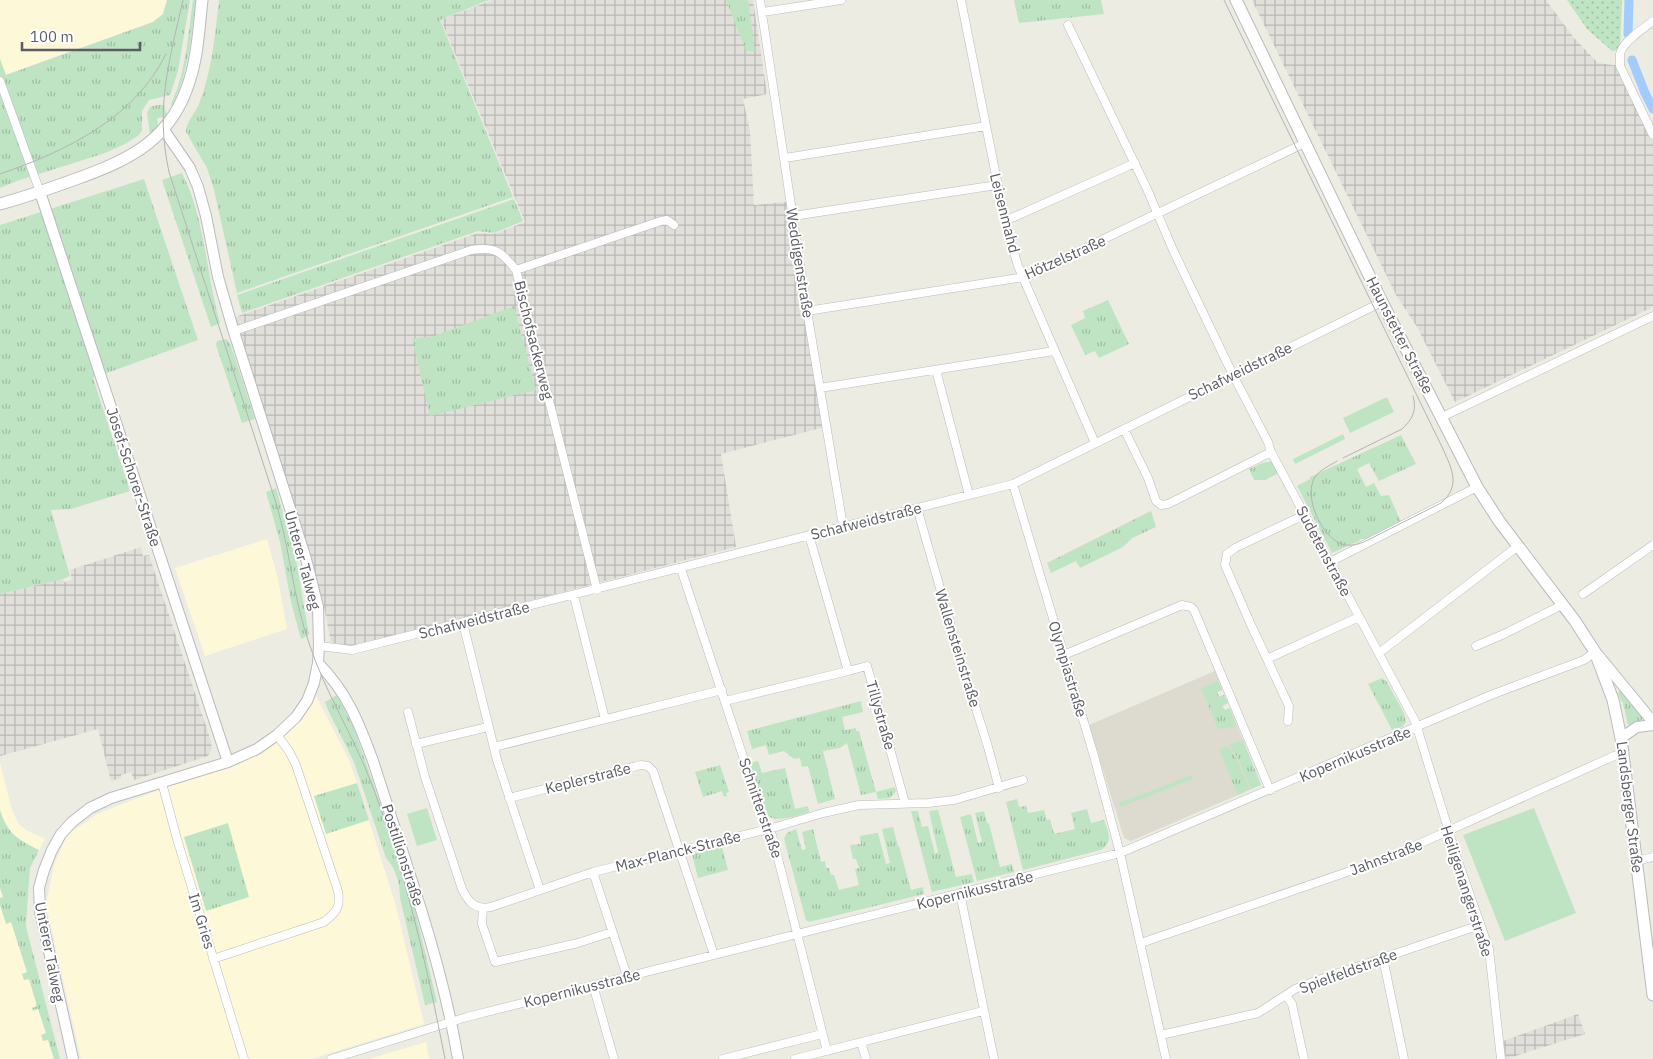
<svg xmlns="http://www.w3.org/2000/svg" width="1653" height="1059" viewBox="0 0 1653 1059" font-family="'IBM Plex Sans',sans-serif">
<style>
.commercial{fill:#fdf8d8}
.industrial{fill:url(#industrial-grid)}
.education{fill:#dddbd0}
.grass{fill:url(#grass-tufts)}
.garden{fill:url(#garden-dots)}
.pitch{fill:#bfe4c3}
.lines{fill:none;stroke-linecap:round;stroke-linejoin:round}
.canal{stroke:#a3cbfc;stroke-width:9}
.minor-casing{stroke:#babbc1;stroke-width:9}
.tertiary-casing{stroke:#babbc1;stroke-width:12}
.secondary-casing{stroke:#b8bac0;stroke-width:13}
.minor{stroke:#fff;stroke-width:8}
.tertiary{stroke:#fff;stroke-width:10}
.secondary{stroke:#fff;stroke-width:11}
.tram{stroke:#b3b4b4;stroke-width:1}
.labels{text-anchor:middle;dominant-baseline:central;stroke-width:4;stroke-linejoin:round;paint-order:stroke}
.street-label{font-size:15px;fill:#5b5d63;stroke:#fff}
</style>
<defs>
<pattern id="industrial-grid" width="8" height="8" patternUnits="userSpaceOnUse" patternTransform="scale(1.25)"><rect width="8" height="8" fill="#e1dfda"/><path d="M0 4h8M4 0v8" fill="none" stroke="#b9b8b4"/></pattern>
<pattern id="grass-tufts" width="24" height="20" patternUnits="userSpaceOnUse" patternTransform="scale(1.25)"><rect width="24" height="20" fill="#bfe4c3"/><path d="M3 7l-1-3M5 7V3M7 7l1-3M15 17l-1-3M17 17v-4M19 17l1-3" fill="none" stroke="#9ebca2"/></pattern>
<pattern id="garden-dots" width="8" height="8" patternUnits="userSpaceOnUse" patternTransform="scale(1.25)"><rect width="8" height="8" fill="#bfe4c3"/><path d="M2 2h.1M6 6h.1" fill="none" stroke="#9ebca2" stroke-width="1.8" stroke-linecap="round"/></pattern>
</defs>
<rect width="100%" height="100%" fill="#edece2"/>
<path class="commercial" d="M0,0H167L163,14L153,22L5,75L0,59Z
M267,539L278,579L287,629L205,656L175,568Z
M316,696L349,760L357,783L396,906L424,1024L311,1059H81L46,905L54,865L67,835L97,814L166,787L255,755L292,727Z
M0,763L12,810L18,823L26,830L45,839L30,868L26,926L59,1059H0Z
M426,1042L429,1059H369Z"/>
<path class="industrial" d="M492,0H753L767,94L743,99L750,131L754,205L795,201L825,427L721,454L736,547L351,647L331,642L323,602L235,317L478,233L494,234L525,222L441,20Z
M1252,0H1546L1574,38L1598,63L1620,66L1653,135V307L1455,402L1417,327L1396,295Z
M141,547L143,556L149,555L210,738L212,748L208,756L134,780L131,772L121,775V778L111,781L98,729L0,756V594L63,579L64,582L72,580L70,570Z
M1578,1014L1585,1034L1506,1059L1503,1041Z"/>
<path class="education" d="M1215,671L1222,690L1217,692L1219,697L1224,695L1228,703L1222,706L1225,710L1230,708L1261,785L1131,841L1124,838L1089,725Z"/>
<path class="grass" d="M167,0H190L178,71L170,95L149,100L142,111V130L139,135L125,144L105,153L17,181L0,188V59L6,75L153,22L163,14Z
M193,0H196C191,36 189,73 172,106L171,104C186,72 188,35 193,0Z
M219,0H489L440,20L513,197L237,293L214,190L207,168L186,132C186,121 195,114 199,104C212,71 215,35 219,0Z
M726,0H748L755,51H746Z
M1014,0H1101L1104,14L1019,23Z
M157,105H165V110L167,114L165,117L157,118L158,126L150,134L147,113L150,107Z
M182,173C185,180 189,187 191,194C206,236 208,281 220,323L211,327L162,180Z
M144,179L198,340L93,378L130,491L71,509L51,510L70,576L63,579L0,594V225Z
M514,199L523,221L494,233L478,231L242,313L237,295Z
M1108,300L1129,344L1099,358L1095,351L1085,355L1071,325L1085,318L1083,311Z
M514,306L536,390L430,416L412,339L434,336Z
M226,339L230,343L255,419L242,423L216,345L217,341Z
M1401,435L1416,464L1379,481L1369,463L1357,469L1366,487L1374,483L1381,496L1389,495L1401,522L1366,539H1360L1359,541L1332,553L1297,486L1310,479V477Z
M1273,461L1279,473L1265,480H1254L1249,469L1262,463Z
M276,488L296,559L309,635L301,639L291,602L280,542L266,492Z
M1151,511L1156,527L1132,538L1123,547L1080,568L1076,561L1051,573L1047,563Z
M1382,678L1387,682L1404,713L1406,722L1402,727L1392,730L1368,684Z
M1218,681L1222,690L1217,692L1219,697L1224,695L1228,703L1222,706L1225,710L1230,708L1236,727L1218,729L1201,688Z
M1620,691H1622L1643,717L1642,720L1628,725L1623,703L1621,701L1618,693Z
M337,695L354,728L400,861L416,914L437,1002L425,1005L400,898C400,883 396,869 386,858L354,762L328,710L325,702Z
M861,701L863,712L842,717L845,730L856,728V731H859L876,792L895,787L896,791L890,798L878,799L876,792L861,795L847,743L840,748L823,751L835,799L818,804L808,766L802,767L800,758L794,759L784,751L769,755L766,745L752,749L747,731Z
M1243,740L1261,785L1251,789L1238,758L1229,745Z
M1227,746L1237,759L1250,789L1238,795L1219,750Z
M758,761L762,773L785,768L795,809L808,806L809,812C798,815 779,823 768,816L750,763Z
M720,765L729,792L726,793L727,796L724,797L722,791L703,797L695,772Z
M357,783L369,820L326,834L314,796Z
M1017,799L1019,807L1026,806L1028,813L1044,810L1047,820L1050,819L1054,834L1075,829L1071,813L1087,809L1091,823L1104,820C1109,832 1113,843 1101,850L1023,870L1006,802Z
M0,810C8,834 17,839 39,850L30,868L26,926L60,1059H54L48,1040L43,1041L41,1035L46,1033L38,1009L33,1011L32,1008L37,1006L29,979L24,980L22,974L27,972L11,922L6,924L0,905V898L3,897L0,888Z
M938,810L956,877L972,874L974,882L932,892L911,811H918L922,827L928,826L935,854L938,852L929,811Z
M984,811L987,823H989L1000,867L1012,864L1014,872L977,881L960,817L971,814L978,843L982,842L975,813Z
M228,823L249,897L206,911L184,837Z
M893,827L898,846H899L911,890L923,887L924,894L813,921L809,922L806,920L785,843L784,838L787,833L796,829L802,850L806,849L802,832L813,829L821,862L825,861L826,868H829L831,875H834L839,890L859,885L855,869L859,868L856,859H853L850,845L861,844L860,836L878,833L886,864L890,863L882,829Z
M722,847L728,870L698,878L692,854Z"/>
<path class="garden" d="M1567,0H1622L1620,50L1612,51L1587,29Z"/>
<path class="pitch" d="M1387,397L1394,412L1350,433L1343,418Z
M1343,434L1345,439L1295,464L1293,459Z
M1192,775L1193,779L1121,807L1119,803Z
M427,808L437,840L417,846L407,814Z
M1534,808L1576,913L1505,941L1463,835Z"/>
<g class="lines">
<path class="canal" d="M1628,34L1629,0
M1632,60L1645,93L1653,109"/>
<defs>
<path id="minor" d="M760,0L807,311L843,526
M961,0L1005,221L1018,266L1095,443
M763,12L841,0
M1653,21C1644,28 1622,42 1620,54C1620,58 1620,62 1620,66L1653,135
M1068,25L1147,189L1173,250L1195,296L1233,375L1268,442L1271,452L1415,721L1458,861L1489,949L1501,1059
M0,81L40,192
M785,158L986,126
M793,216L997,185
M1005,221L1135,163
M516,270L661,221L667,220L674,225
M807,311L1024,277L1305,143
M234,331L471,250C495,246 502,252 516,270L597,590
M936,370L969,495
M820,388L1054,351
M1442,417L1653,316
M1124,429L1148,478L1156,501L1161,505L1168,504L1176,500L1271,452
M1013,484L1094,756L1120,853L1166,1059
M917,508L959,654L988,747L999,788
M809,535L848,671L867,666L905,803
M1330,562L1477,487
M681,569L765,823L772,835L827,1051
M1583,594L1653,545
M574,596L605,719
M463,623L497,760L540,890
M319,646L352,650L1013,484L1382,302
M1476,646L1504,634L1562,605
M1379,653L1518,546
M1064,655L1182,605L1191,607L1194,610L1270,790
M1267,659L1359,617
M725,701L848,671
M408,712L425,777L462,889C469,903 475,910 491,907L593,872L769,829L823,813L859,805L928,803L954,800L1023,780
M1288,721L1289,706L1251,625L1225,565L1227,554L1235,548L1304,515
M416,744L488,727
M494,747L722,690
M162,783L177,839L244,1059
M509,798L641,765L648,766L653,771L714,955
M1637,861L1653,857
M593,872L627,976
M960,893L994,1059
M483,908L482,924L495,962L578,943L612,932
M1141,943L1388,858L1614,756L1623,753
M1383,958L1404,1059
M213,959L324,922C336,912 341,908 338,891L296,765L289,751L277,735
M593,985L614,1059
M1286,995L1292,1004L1304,1059
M1161,1035L1258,1013L1295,989L1318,980L1480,925
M861,1042L866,1059
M331,1059L467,1017L1120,853L1491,695L1584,660L1595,652
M723,1059L822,1034
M795,1059L983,1011"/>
<path id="tertiary" d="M40,192L228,762
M1598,655L1653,722
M318,663C347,692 359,723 373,761C404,859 441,957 458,1059
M1621,738L1637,727L1653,725
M73,1059L40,911L39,888L44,870L52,850L61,834L72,822L90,808L111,798L228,762L257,749L277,735L296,717L307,701L314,683L318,663L319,646L318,607L306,559L233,329L218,277L206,216L198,187L190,168L164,130"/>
<path id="secondary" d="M1236,0L1382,302L1477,487L1499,521L1575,621L1595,652L1613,700L1621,738L1653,995
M0,204C26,197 51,188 76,179C131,159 172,140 190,79C198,54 199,26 202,0"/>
</defs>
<use href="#minor" class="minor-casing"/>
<use href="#tertiary" class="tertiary-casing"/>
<use href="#secondary" class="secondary-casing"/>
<use href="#minor" class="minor"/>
<use href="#tertiary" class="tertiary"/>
<use href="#secondary" class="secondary"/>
<path class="tram" d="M183,0C169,62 155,108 169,172L276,503C290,549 293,598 309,643C325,693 354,736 372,785C406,873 427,966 445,1059
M1224,0L1443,449C1452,469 1461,486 1441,503L1368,540C1360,544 1351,547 1342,544C1321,537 1303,496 1315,477C1320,470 1329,466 1337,461
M0,174C66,151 134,119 166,54
M1343,458L1402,429C1413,419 1417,410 1413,396"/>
</g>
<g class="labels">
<g class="street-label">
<text transform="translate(1005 213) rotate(76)">Leisenmahd</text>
<text transform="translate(1065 257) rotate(-24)">Hötzelstraße</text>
<text transform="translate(800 263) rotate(81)">Weddigenstraße</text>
<text transform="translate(1400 335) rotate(63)">Haunstetter Straße</text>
<text transform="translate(534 340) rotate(76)">Bischofsackerweg</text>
<text transform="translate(1240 371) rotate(-26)">Schafweidstraße</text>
<text transform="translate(134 477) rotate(72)">Josef-Schorer-Straße</text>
<text transform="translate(866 521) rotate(-14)">Schafweidstraße</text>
<text transform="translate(1324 551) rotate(62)">Sudetenstraße</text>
<text transform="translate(303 560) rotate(75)">Unterer Talweg</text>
<text transform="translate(474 620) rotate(-14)">Schafweidstraße</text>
<text transform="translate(958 648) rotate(73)">Wallensteinstraße</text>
<text transform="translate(1068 669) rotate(73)">Olympiastraße</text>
<text transform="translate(881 715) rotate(74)">Tillystraße</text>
<text transform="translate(1355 754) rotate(-23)">Kopernikusstraße</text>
<text transform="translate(588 778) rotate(-14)">Keplerstraße</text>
<text transform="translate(1630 807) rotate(83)">Landsberger Straße</text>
<text transform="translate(761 808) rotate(71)">Schnitterstraße</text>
<text transform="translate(678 851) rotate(-14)">Max-Planck-Straße</text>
<text transform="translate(403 855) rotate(72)">Postillionstraße</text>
<text transform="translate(1386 857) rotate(-21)">Jahnstraße</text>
<text transform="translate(975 890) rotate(-14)">Kopernikusstraße</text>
<text transform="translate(1467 891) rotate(72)">Heiligenangerstraße</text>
<text transform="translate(202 921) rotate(73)">Im Gries</text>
<text transform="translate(50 952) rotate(79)">Unterer Talweg</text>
<text transform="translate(1348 971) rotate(-20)">Spielfeldstraße</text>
<text transform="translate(582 988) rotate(-14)">Kopernikusstraße</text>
</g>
</g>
<path d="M22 42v8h118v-8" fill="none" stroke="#5b5d63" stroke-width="2.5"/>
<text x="30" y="42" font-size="15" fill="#5b5d63" stroke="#ffffff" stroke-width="4" paint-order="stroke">100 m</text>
</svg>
